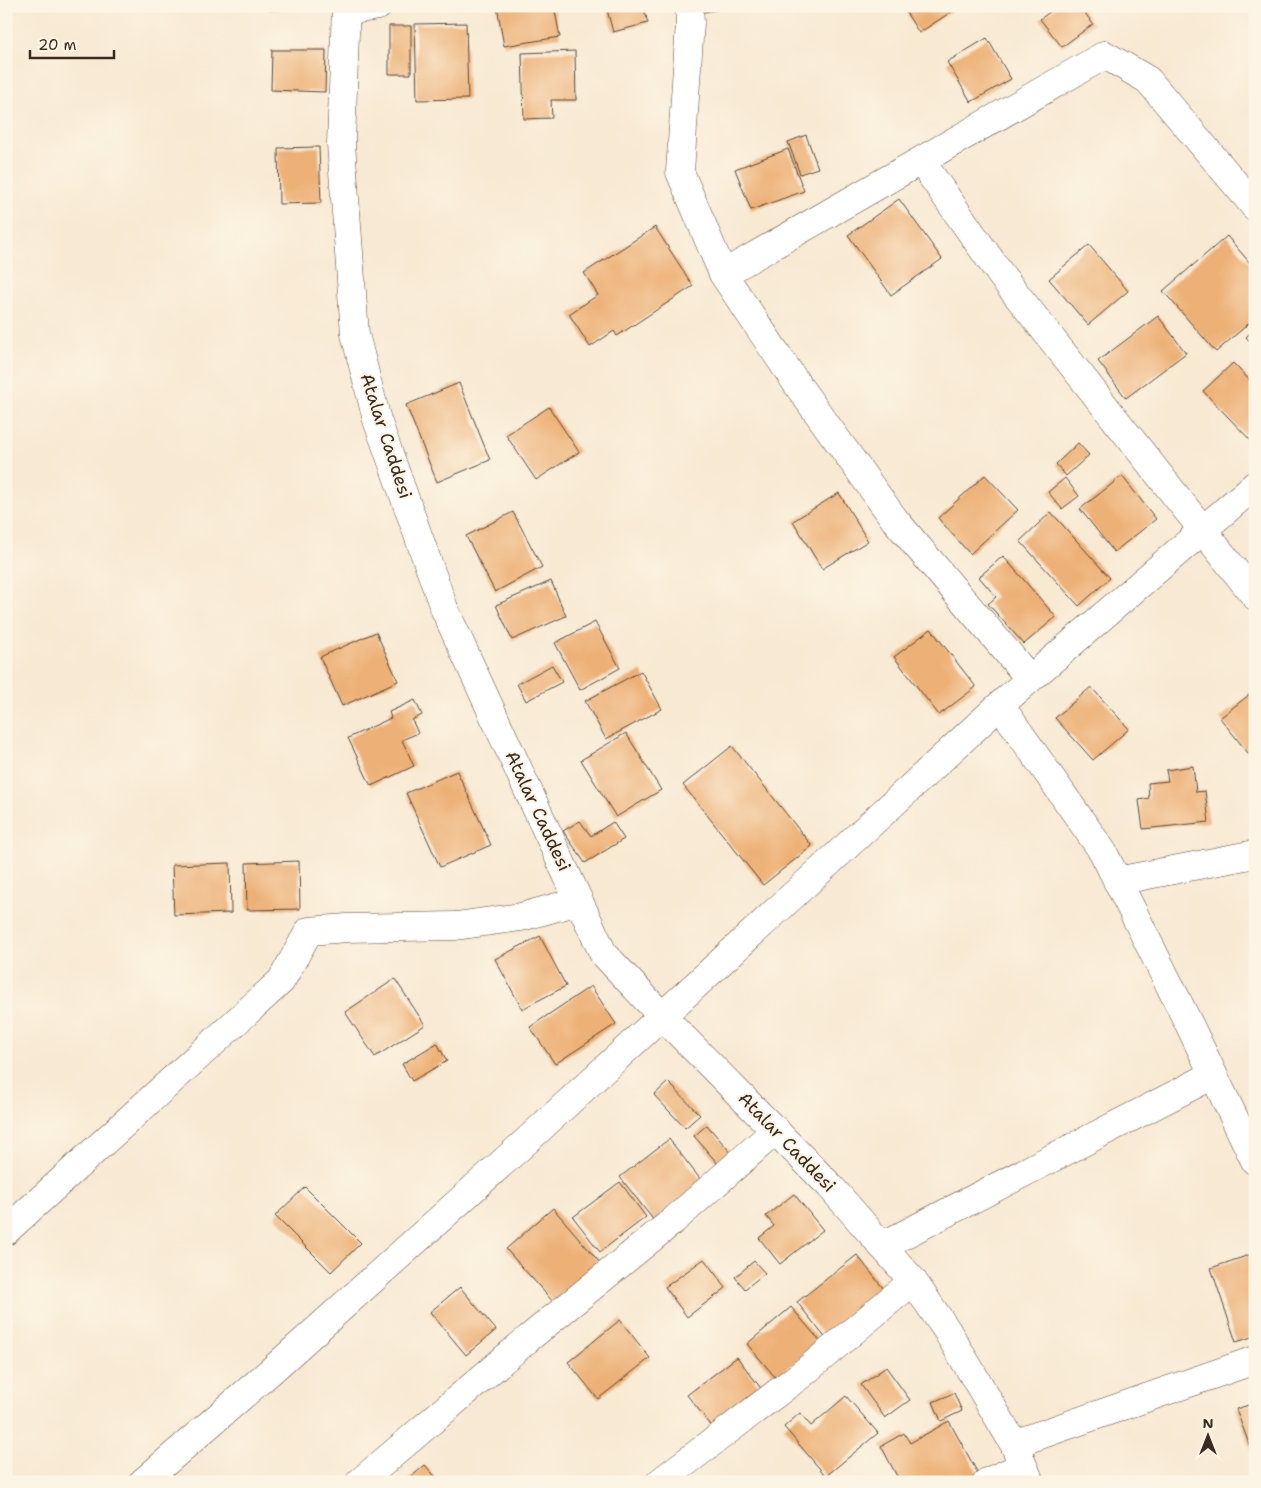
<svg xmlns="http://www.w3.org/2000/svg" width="1261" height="1488" viewBox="0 0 1261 1488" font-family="'Shantell Sans',sans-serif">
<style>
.building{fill:#edb076}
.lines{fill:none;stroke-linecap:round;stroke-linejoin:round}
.minor-casing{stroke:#574739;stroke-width:29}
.tertiary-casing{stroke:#574739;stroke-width:29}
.minor{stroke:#fff;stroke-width:28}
.tertiary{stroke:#fff;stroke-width:28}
.labels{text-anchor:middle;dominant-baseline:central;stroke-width:4;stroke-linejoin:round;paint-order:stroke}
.street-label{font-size:18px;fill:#3b2a1e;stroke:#fcf5e5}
</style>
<rect width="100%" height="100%" fill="#fcf5e5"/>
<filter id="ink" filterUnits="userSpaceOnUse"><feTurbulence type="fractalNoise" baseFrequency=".02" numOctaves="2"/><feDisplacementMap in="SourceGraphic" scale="10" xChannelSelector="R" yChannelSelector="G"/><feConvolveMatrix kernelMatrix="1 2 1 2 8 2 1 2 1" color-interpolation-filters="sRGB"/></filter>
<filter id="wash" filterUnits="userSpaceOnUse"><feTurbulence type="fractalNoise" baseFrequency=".0096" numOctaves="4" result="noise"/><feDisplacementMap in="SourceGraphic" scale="20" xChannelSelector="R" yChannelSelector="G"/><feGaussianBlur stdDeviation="1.12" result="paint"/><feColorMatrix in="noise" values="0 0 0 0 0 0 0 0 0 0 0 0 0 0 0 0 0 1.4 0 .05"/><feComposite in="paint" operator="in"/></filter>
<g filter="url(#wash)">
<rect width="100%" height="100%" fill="#f8e9d3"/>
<g id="blocks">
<path class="building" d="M269,6H287V9L269,10Z
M497,6H554L560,37L504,46Z
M606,6H653V7L644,9L648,23L613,32Z
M703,6H730V7L704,12Z
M902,6H960L919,33Z
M1058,6H1080L1093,24L1062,47L1040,19Z
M466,23L468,99L417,100L415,24Z
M389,26H411V74H389Z
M987,38L1011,79L971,102L947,62Z
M272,50H326L325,92L271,90Z
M575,51L576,100H551L552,118L524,119L522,53Z
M806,135L818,168L800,174L788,142Z
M319,147L321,203L279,204L278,148Z
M788,149L804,191L751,210L735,169Z
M899,199L942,259L891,295L848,235Z
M655,227L693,286L617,336L614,331L590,347L569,314L598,295L584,273Z
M1227,236L1255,269V318L1216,352L1163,291Z
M1089,245L1128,291L1088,325L1049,279Z
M1158,316L1186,353L1126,398L1098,361Z
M1255,329V347L1246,337Z
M1233,363L1255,386V445L1203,391Z
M459,383L490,460L437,482L406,405Z
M549,407L579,452L536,480L506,435Z
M1078,443L1089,455L1066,476L1056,464Z
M985,475L1018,510L970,554L938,518Z
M1122,476L1156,519L1114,552L1080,509Z
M1065,478L1079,496L1062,509L1048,492Z
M839,493L868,541L822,569L793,521Z
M513,512L542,567L495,592L466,536Z
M1051,512L1110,578L1079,606L1020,541Z
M1003,556L1056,617L1024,644L988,604L996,597L979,577Z
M551,581L566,616L512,640L496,605Z
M595,622L620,668L580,690L555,643Z
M931,629L976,687L939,715L894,657Z
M376,632L398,681L342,706L320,657Z
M552,665L562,682L526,701L517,684Z
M641,671L662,709L606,739L585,701Z
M1091,687L1129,729L1093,760L1055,718Z
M1255,690V748L1248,753L1220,718Z
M415,700L422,715L412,720L418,733L402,740L414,766L371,786L348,738L391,718L389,712Z
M626,733L661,790L616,817L581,760Z
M732,746L812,846L763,885L683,785Z
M1193,766L1196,792L1205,791L1209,822L1143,829L1139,800L1149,798L1148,783L1168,781L1166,770Z
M457,771L491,845L440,867L406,793Z
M580,821L591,836L613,822L624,839L585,863L563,831Z
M299,861L300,909L247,910L246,863Z
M230,863L231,913L174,915L172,865Z
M540,936L566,986L522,1009L495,959Z
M395,979L425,1025L375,1057L345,1012Z
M591,986L616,1024L555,1064L530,1027Z
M437,1043L447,1061L412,1081L402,1064Z
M668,1082L700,1115L685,1128L654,1095Z
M707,1125L732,1154L719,1165L694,1136Z
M669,1139L704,1184L655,1222L620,1177Z
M620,1182L646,1217L600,1252L573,1217Z
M305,1187L361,1243L331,1272L275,1216Z
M794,1194L823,1230L780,1264L759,1238L774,1226L766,1216Z
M553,1208L601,1264L555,1304L506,1249Z
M1255,1253V1336L1236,1342L1211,1268Z
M857,1255L887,1293L827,1340L797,1302Z
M704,1259L726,1288L687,1317L665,1287Z
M754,1261L765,1273L745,1289L735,1277Z
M460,1287L496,1330L466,1355L430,1312Z
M791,1307L820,1341L776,1378L747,1344Z
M620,1320L650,1358L598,1399L568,1362Z
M737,1357L763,1391L714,1429L687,1395Z
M886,1367L910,1400L885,1418L861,1385Z
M954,1393L962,1411L941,1421L933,1402Z
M846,1396L878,1433L826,1476L784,1427L800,1413L811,1426Z
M1255,1403V1460L1236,1409Z
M949,1421L980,1477L972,1482H900L881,1446L904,1433L910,1443Z
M425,1465L440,1482H405Z"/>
</g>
</g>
<g filter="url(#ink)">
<use href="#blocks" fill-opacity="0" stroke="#574739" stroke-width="1"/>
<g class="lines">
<defs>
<path id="minor" d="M689,6L690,23L680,172L723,274L799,387L895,520L1030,679
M347,11L378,6
M921,161L1001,275L1255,596
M723,274L1105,55L1148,80L1255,207
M1000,705L1103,852L1188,1022L1255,1161
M1117,881L1255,854
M6,1231L281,981L309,931L347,928L456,926L521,917L579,901
M882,1246L1213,1075
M1014,1444L1255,1360
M143,1482L272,1370L521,1146L1000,705L1255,485
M360,1482L529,1338L674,1220L776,1130
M660,1482L802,1374L913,1281
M987,1482L1023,1466"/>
<path id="tertiary" d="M346,6L341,144L355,334L377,420L444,608L543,823L603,953L662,1016L829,1185L913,1281L946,1329L1014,1444L1030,1482"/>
</defs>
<use href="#minor" class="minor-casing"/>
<use href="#tertiary" class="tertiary-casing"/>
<use href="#minor" class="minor"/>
<use href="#tertiary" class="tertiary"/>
</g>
</g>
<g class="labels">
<g class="street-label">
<text transform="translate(386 436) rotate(72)">Atalar Caddesi</text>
<text transform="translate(538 811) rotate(65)">Atalar Caddesi</text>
<text transform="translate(787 1142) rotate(46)">Atalar Caddesi</text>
</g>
</g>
<rect width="1261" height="1488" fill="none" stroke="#fcf5e5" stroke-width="25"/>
<g transform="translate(1208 1436)" stroke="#fcf5e5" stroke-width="4" paint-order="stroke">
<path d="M0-4L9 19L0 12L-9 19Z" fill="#3b2a1e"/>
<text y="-8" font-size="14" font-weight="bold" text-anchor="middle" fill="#3b2a1e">N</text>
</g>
<path d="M30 50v8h84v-8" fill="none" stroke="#3b2a1e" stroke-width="2.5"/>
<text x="38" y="50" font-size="15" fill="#3b2a1e" stroke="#fcf5e5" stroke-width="4" paint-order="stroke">20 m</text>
</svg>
